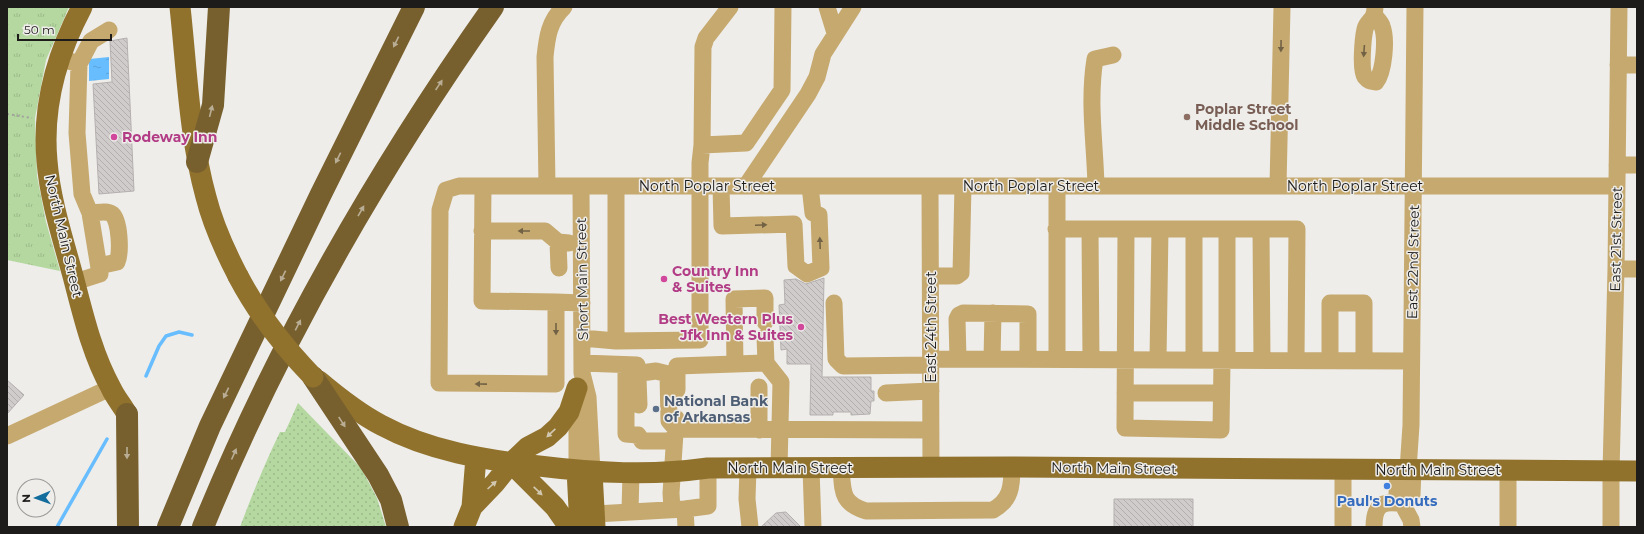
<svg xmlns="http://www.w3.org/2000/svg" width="1644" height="534" viewBox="0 0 1644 534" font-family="Montserrat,sans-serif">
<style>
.grass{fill:url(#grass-dots)}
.park{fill:url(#park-tufts)}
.water{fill:url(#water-ripples)}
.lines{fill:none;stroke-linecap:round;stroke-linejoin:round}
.stream{stroke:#67bdfe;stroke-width:3.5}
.building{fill:url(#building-back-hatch);stroke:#b4b0af}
.path{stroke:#a2a19f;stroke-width:2;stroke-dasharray:2 3;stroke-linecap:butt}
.minor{stroke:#c6a96f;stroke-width:17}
.major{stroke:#91722d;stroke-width:21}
.highway{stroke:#78602e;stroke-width:22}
.major-bridge{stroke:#91722d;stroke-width:21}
.oneway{fill:#b9ae95}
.oneway2{fill:#726245}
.oneway3{fill:#d2c8b1}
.education-dot{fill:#8d6e63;stroke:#eeedea;stroke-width:1.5}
.hotel-dot{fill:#d1479c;stroke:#eeedea;stroke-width:1.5}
.service-dot{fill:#5c6f8a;stroke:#eeedea;stroke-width:1.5}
.shop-dot{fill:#3f7fe0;stroke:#eeedea;stroke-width:1.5}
.labels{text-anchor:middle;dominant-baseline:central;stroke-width:3;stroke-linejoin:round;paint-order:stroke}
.education-label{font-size:14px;font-weight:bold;fill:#785e54;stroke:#eeedea;text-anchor:start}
.hotel-label{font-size:14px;font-weight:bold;fill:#b23c85;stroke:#eeedea;text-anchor:start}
.street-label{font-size:14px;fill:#1d1c1b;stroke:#eeedea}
.service-label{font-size:14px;font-weight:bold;fill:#4e5e75;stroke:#eeedea;text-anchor:start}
.shop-label{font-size:14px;font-weight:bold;fill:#366cbe;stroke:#eeedea}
</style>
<defs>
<pattern id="grass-dots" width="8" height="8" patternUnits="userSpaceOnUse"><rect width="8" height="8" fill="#b5d8a0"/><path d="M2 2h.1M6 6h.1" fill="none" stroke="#9bb989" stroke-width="1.8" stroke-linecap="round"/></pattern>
<pattern id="park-tufts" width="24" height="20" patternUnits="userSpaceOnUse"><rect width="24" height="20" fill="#b5d8a0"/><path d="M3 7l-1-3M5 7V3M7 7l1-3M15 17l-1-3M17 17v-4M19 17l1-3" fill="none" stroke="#9bb989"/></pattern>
<pattern id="water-ripples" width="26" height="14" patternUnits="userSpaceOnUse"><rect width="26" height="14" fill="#67bdfe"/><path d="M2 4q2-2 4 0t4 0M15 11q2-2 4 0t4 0" fill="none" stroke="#59a2d9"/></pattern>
<pattern id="building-back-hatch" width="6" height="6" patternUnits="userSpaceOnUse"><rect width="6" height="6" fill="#d0cccb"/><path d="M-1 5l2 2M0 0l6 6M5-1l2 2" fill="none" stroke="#b2afae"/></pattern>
</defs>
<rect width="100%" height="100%" fill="#eeedea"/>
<path class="grass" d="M298,403L361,468L377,498L386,527H240C252,495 265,463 280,432H285Z"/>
<path class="park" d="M7,7H69L46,60L35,118L37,176L46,222L60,271L7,260Z"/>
<path class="water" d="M109,57V79L89,81V59Z"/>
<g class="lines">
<path class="stream" d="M146,376L159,346L166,336L179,332L192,335
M57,527L107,439"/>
</g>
<path class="building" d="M127,38L134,191L99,194L93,84L112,82L110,41Z
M824,278L822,377H871V391H874V401H871L870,414L851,415V412H833V415H810L811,364H787V349L781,350L779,305L785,304L784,280L796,279L806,284Z
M7,380L24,395L7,414Z
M1114,499H1193V527H1114Z
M786,512L801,527H761L776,513Z"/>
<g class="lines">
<path class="path" d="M7,114L32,118"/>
<path class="minor" d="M730,7L706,38L703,47L702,145L746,143L782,90L783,7
M827,7L835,33
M1375,16C1377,19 1381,22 1382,26C1387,39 1384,72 1376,82C1371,81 1368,81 1365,77C1360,70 1363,38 1365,29C1367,20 1375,21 1375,7
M69,61L79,64L91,41L109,30
M1618,65H1637
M1617,165H1637
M483,186L482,301L556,302
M547,186L545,57C547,37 549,21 564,7
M581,186L582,373L588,397L592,472
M616,186V341L700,340V163L702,145
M721,186L722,226L794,224L796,266L807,274L821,268L819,215L813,213L810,186
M746,186L808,94L817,77L823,54L853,7
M930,186L931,468
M1096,186C1095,143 1088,102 1095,59L1113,55
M1278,186L1282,7
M90,213C97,213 106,210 112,214C120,221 121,253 117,262L99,266
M1056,229H1297L1296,360
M1090,229L1091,360
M1126,229L1125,428L1221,430L1222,360
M1194,229V360
M1227,229V360
M1261,229L1262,360
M482,231H545L558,242
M559,268L558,242L569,243
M1616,269H1637
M931,276H957L961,273L963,186
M75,282L100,274L90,213L82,194L77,133L79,64
M582,303L556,302V384L439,383L440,210L446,190L459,186H1617
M834,303L836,359L843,366L931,365
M765,337L766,363
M582,338L616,341
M931,359L1411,361
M958,359L957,319L959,315L963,313L1028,314V359
M992,359L993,313
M1057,359V186
M1158,360L1160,229
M1330,360V303H1364V360
M582,363L637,365
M735,364L734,299L765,298V322
M626,365V434L638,435L642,441H674
M759,387V430
M677,390V366L766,363L781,382L779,469
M886,393L931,391
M1125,393H1221
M577,396V470
M639,405L638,378L641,373L656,371L668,374L669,421L676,429L931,430
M7,436L110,388
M811,468L813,527
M841,468C843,492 841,503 866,511L993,510C1011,500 1012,486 1012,467
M748,469L747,499L750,527
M1398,470L1397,494L1411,520L1412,527
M1408,470L1411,425L1415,7
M1404,504L1412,495L1413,470
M672,509L671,493L676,418
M630,511L631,473
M595,514L685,509
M686,527L685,509L708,506V468
M1343,527V470
M1374,527C1374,504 1383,500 1404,504
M1508,527V471
M1611,527V472L1616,269L1619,7"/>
<path class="major" d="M82,7C57,54 42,107 47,161C50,200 63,239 73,276C83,314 92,354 111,388C115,397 122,405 127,414
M180,7C187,71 189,135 206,197C213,225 225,251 238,276
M319,381C338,397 358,413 381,425C429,451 485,460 539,466C596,473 651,476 708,468L1012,467L1637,471
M511,463L555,507L569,527
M577,470L580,527
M592,472L595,527
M472,507L495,483L511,463L528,447L547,437L558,427L569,412L577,388
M464,527L472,507L476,457"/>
<path class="highway" d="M197,162L213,105L219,7
M313,377L378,475L391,500L398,527
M127,414L128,527
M168,527L210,426L321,194L414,7
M203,527C278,343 378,170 493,7"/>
<path class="major-bridge" d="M238,276C258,314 283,346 313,377"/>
</g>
<defs><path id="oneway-solid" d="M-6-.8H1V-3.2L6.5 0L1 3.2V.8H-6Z"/></defs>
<g class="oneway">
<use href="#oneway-solid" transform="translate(396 42) rotate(116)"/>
<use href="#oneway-solid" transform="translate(439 85) rotate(-56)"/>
<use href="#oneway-solid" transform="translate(211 111) rotate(-76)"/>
<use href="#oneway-solid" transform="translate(338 158) rotate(116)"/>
<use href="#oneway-solid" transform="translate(361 211) rotate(-60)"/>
<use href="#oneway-solid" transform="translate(283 276) rotate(116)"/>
<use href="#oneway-solid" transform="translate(298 325) rotate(-63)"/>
<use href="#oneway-solid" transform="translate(226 393) rotate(116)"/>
<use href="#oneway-solid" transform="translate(342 422) rotate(57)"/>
<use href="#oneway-solid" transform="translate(127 453) rotate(90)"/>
<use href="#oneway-solid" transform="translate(234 454) rotate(-66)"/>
</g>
<g class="oneway2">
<use href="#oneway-solid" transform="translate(1281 46) rotate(91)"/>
<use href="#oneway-solid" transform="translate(1364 51) rotate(94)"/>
<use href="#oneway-solid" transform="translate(761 225) rotate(-2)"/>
<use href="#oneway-solid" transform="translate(524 231) rotate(-180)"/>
<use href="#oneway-solid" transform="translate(820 243) rotate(-92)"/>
<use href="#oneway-solid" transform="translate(556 329) rotate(90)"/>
<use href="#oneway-solid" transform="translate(481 384) rotate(-179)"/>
</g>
<g class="oneway3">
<use href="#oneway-solid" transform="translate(551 433) rotate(137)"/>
<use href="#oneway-solid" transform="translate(492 485) rotate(-42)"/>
<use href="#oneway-solid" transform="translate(538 491) rotate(44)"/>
</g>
<circle class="education-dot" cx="1187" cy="117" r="4"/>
<g class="hotel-dot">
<circle cx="114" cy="137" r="4"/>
<circle cx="664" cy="279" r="4"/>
<circle cx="801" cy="327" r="4"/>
</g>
<circle class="service-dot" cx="656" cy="409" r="4"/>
<circle class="shop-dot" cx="1387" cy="486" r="4"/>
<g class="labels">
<g class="education-label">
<text x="1195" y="109">Poplar Street<tspan x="1195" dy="16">Middle School</tspan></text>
</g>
<g class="hotel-label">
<text x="122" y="137">Rodeway Inn</text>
<text x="672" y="271">Country Inn<tspan x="672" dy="16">&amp; Suites</tspan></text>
<text x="793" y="319" text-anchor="end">Best Western Plus<tspan x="793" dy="16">Jfk Inn &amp; Suites</tspan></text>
</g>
<g class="street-label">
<text x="707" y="186">North Poplar Street</text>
<text x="1031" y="186">North Poplar Street</text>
<text x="1355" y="186">North Poplar Street</text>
<text transform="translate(64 236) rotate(77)">North Main Street</text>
<text transform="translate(1616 239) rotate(-89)">East 21st Street</text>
<text transform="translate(1413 262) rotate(-89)">East 22nd Street</text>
<text transform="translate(582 279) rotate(-91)">Short Main Street</text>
<text transform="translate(931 327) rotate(-90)">East 24th Street</text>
<text x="790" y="468">North Main Street</text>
<text transform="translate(1114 468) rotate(1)">North Main Street</text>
<text x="1438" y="470">North Main Street</text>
</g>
<g class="service-label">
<text x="664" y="401">National Bank<tspan x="664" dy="16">of Arkansas</tspan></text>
</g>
<g class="shop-label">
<text x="1387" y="501">Paul's Donuts</text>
</g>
</g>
<rect width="1644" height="534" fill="none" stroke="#1d1c1b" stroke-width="16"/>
<g transform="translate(36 498) rotate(268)"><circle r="19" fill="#eeedea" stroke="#9a9997"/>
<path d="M0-3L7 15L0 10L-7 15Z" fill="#126c9c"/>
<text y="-6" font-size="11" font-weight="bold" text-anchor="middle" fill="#1d1c1b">N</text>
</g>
<path d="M18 34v6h93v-6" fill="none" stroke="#1d1c1b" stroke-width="2"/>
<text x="24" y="34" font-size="12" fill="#1d1c1b" stroke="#eeedea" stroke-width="3" paint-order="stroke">50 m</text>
</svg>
